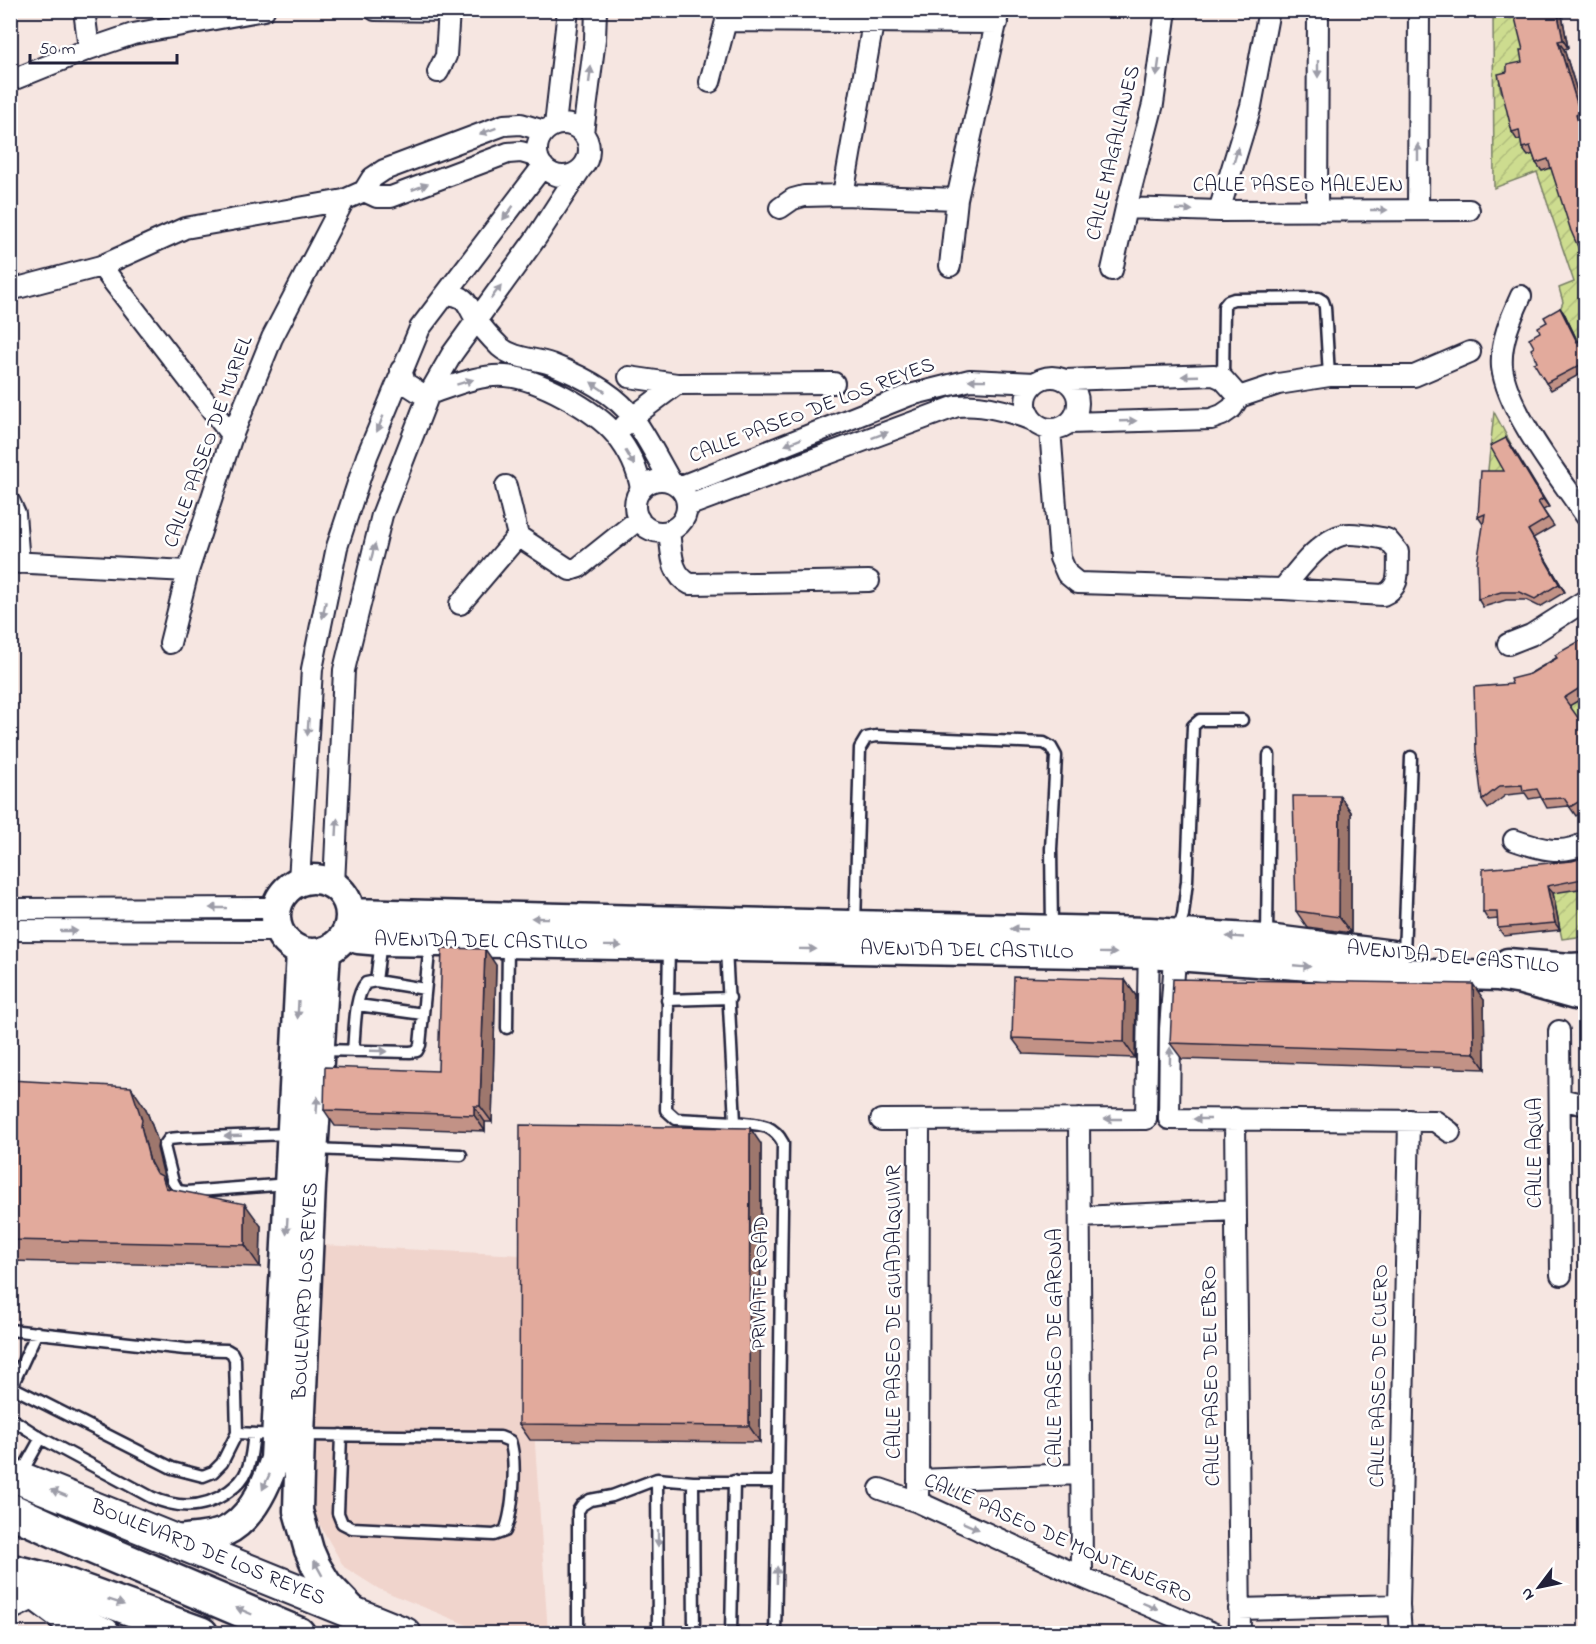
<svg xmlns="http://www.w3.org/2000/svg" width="1596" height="1644" viewBox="0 0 1596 1644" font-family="'Indie Flower',sans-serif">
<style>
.built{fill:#f0d4cc}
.garden{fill:url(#garden-furrows);stroke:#787f65;stroke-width:1.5}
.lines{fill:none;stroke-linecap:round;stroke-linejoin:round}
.service-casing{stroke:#22223b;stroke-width:15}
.minor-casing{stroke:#22223b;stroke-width:24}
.tertiary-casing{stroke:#22223b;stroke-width:28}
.secondary-casing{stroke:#22223b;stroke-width:33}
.primary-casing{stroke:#22223b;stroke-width:36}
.trunk-casing{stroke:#22223b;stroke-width:38}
.service{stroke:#fff;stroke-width:10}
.minor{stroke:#fff;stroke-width:20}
.tertiary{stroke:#fff;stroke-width:24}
.secondary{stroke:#fff;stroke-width:28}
.primary{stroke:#fff;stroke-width:32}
.trunk{stroke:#fff;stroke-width:33}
.wall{fill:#c29286;stroke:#22223b;stroke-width:1.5}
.shaded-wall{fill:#9e776d;stroke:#22223b;stroke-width:1.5}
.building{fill:#e2aa9c;stroke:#22223b;stroke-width:1.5}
.oneway{fill:#9c9ca7}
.labels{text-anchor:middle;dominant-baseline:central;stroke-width:5;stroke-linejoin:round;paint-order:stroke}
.street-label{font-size:21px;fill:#22223b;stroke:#fff}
</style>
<defs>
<pattern id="garden-furrows" width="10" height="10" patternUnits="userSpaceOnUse" patternTransform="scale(1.5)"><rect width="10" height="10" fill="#cddc8f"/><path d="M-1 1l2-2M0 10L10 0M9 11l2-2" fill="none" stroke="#b0bc7c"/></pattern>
</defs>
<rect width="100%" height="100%" fill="#f6e6e1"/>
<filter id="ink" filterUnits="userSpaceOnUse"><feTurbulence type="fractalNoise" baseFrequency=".0167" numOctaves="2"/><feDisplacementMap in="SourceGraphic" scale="12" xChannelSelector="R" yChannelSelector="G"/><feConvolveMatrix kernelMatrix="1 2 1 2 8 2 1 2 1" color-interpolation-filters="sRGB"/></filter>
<g filter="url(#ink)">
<path class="built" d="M323,1245L522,1255L548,1633H487L379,1589L344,1567L313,1513L304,1462Z"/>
<path class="garden" d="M1493,11H1525L1528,58L1513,80L1499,83L1502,95L1517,92L1563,128L1535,154L1558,165L1585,260V347L1579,351L1565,315L1559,312L1563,302L1559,288L1574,282L1537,172L1494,188Z
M1494,412L1512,446L1496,454L1510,479H1487Z
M1585,696V744L1568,703Z
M1585,887V936L1562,939L1552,893Z"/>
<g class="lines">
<defs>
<path id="service" d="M1223,379L1224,306L1228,301L1234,299L1318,298L1323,301L1325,307L1329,376
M855,925L860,748L866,738L876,736L1044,743L1051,747L1056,756L1051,849L1052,927
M1177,933L1183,915L1187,881L1193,726L1200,720H1242
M1267,938L1269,755
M669,946L666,1110L676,1119L735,1122
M1404,956L1411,757
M376,981L381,941
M667,1000L730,998
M358,1005L423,1014
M507,1028L508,945
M321,1050L410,1052L417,1051L420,1045L430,942
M353,1051C355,1032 354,996 366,983L376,981L425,989
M314,1149L461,1155
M288,1184L186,1192L178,1191L173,1182L164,1146L169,1139L179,1138L291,1134
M10,1330L185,1349L227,1350L232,1353L235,1359L237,1433L222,1463L213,1472L203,1476L172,1468L12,1387
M10,1390L37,1332
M10,1418L41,1438L151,1497C178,1509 205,1509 229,1491C236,1486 244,1478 247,1470C252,1459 252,1445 254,1434
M237,1433L276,1435
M300,1435L500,1437L510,1441C517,1461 513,1512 505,1531L494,1535L352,1528L342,1523L338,1513L341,1435
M21,1474L41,1438
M657,1479L658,1634
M693,1482L694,1634
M578,1634V1511L582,1505L590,1500L612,1496L657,1479L693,1482H778L783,1143C772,1122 757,1125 735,1122L726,949
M731,1634L734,1481
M775,1634L778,1482"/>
<path id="minor" d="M84,10L89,49
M375,10L449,11
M726,21L997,23
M438,72L446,56L449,10
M10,81L89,49L133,34L264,10
M710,82L726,21L725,10
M537 150a26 26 0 1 1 52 0a26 26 0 1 1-52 0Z
M555,125L568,10
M583,133L595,39L596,10
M364,191L377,197H391L508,153L521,152L538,157
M843,195L873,23
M780,208L793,199L804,196L843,195L957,199
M1126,208L1219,211L1469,210
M1418,210L1419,10
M1219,211L1251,106L1269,10
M1317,211L1318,10
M101,266L232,436
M950,266L957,199L999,10
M1112,270L1126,208L1153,104L1166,10
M10,290L101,266L185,228L344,200L364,191L372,178L384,170L504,125L521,124L544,131
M448,294C469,297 466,304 476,319C482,328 492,339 500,347C514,359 534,358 551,364C579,375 617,394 634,419C648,439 659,461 671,482
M1521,296C1511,318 1500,342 1502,367C1507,411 1561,479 1586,516
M401,370L405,383L422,394H429C453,386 479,374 505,376C538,378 595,410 616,435C629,451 638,470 641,489
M629,377L677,384L834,383
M1026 403a26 26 0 1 1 52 0a26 26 0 1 1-52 0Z
M1064,380L1214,375L1223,379L1239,397
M1069,423L1211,419L1222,415L1232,408L1239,397L1278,384L1329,376H1414L1470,352
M624,426L633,417L677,384
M1050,429L1060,558L1067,574L1078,583L1283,589L1383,595C1402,587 1397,570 1398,552L1387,539C1375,537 1362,534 1350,534C1324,534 1297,571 1283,589
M635 506a26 26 0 1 1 52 0a26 26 0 1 1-52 0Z
M506,486L518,536L570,570L579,567L639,519
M679,487L910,395L970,380L1035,383
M10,503L15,514L19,563
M687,506L957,406C983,403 1009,411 1032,420
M669,531C672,552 670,574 690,584L869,581
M10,562L188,571
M460,604L518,536
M170,643L188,571L232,436L272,338L344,200
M1508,644L1531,635L1586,600
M1514,840C1537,848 1563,857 1586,842
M299,881L312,669L337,547L367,456L420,328L543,166
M334,885L344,670L382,515L429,394L452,354L536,238L580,170
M10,909L276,908
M10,930L279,931
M1176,945L1170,1029L1169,1119L1435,1121L1450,1132
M1559,1031L1561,1275
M1560,1099L1586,1105
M1235,1118L1240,1634
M1079,1119L1082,1577
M881,1120L1146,1119L1149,941
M1080,1217L1235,1210
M918,1480L1080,1474
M880,1489L918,1502L1082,1577L1215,1634
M918,1502L919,1121
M1239,1609L1399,1605
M1401,1634L1399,1605L1409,1120"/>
<path id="tertiary" d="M10,1608L37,1595"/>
<path id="secondary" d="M276 916a37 37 0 1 1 74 0a37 37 0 1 1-74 0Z
M350,913L1149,932L1267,939L1393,955
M346,933L358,939L381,941L1149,954L1402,973L1497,976L1522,980L1586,998
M326,951L311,1185L300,1435L298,1511L309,1550L316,1566L327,1584L355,1613
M1508,963L1571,968L1586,967
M176,1540C192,1538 209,1538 224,1532C251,1520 266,1486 275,1459L301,951"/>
<path id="primary" d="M10,1474L405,1634
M15,1573L37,1595L65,1616L104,1634"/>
<path id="trunk" d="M10,1510L65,1535L298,1634
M10,1571L60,1583L201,1634"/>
</defs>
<use href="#service" class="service-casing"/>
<use href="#minor" class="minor-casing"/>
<use href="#tertiary" class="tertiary-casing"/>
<use href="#secondary" class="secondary-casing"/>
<use href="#primary" class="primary-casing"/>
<use href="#trunk" class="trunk-casing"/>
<use href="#service" class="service"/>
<use href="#minor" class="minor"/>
<use href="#tertiary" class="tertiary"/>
<use href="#secondary" class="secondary"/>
<use href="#primary" class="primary"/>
<use href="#trunk" class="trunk"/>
</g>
<path class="wall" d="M1562,15L1568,48L1564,49L1586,119V122L1582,123L1586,137V138L1584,139L1586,144V265L1551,168L1542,171L1536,163L1533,154L1528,156L1522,148L1521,139L1517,140L1512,132L1507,72L1522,62L1523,50Z
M1560,308L1565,315L1578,342L1586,338V371L1551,390L1546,383L1537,362L1534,347L1540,332L1547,322Z
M1506,438L1549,507L1543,510L1554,526L1533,538L1565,592L1540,607L1526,600H1506L1483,607L1478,599L1483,524L1478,517L1504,471Z
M1586,640V696L1569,706L1586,729V809L1576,816L1569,806L1547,808L1541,797L1529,799L1525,793L1506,795L1488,809L1482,800L1512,684Z
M1340,796L1351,812V933L1307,927L1296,911Z
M1586,857L1585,888L1553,893L1560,930L1504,936L1498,928V919L1488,920L1483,912L1572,861Z
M496,965L492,1122H485V1131L335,1126L324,1110L438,1071Z
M1125,980L1136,996L1135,1058L1024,1054L1012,1038Z
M1484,1000L1485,1069L1182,1059L1170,1043Z
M10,1080L146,1109L158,1142L157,1148L165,1181L171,1189L261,1226L260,1267L10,1261Z
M761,1144L760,1442L530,1440L519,1424Z"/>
<path class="shaded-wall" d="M1557,10H1558L1562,15L1568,48L1563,40Z
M1558,41L1564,49L1586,120L1580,113Z
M1576,115L1582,123L1586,138L1580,130Z
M1578,131L1584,139L1586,144V150Z
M1560,308L1565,315L1581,349L1577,342Z
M1506,438L1512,446L1549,507L1543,499Z
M1528,530L1533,538L1565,592L1559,584Z
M1340,796L1351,812V933L1339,917Z
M1547,886L1553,893L1560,930L1555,923Z
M485,949L496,965L492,1122L480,1106Z
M1125,980L1136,996L1135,1058L1124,1042Z
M1473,984L1484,1000L1485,1069L1474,1053Z
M131,1087L146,1109L158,1142L157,1148L165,1181L177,1198L181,1210L156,1173L150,1162Z
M474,1106L485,1122V1131L474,1115Z
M750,1128L761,1144L760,1442L749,1426Z
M245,1204L261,1226L260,1267L245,1245Z"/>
<path class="building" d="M1513,10H1557L1563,40L1558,41L1580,113L1576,115L1580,130L1578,131L1586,150V265L1571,231L1548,159L1536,163L1530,146L1522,148L1519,130L1512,132L1498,74L1507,72V65L1522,62L1520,50H1523Z
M1560,308L1577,342L1586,338V362L1546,383L1534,363L1537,362L1531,349L1534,347L1529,338L1540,332L1538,327L1547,322L1544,317Z
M1586,437V465L1578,452L1582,450L1577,442Z
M1506,438L1543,499L1538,502L1548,518L1528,530L1559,584L1535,599L1520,592H1501L1478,599L1477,563L1485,514L1478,517L1481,471H1504L1490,446Z
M1585,638L1586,640V684L1564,698L1586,729V789L1581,792L1585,798L1570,807L1564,798L1542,799L1537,789L1523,791L1522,785L1500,786L1482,800L1476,751L1474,687L1512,684L1510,679L1530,674L1557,658L1555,655Z
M1293,796H1340L1339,917L1296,911Z
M1586,857V889L1582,879L1547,886L1555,923L1498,928L1497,912H1483V869L1572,861Z
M442,948L485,949L480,1106H474V1115L324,1110L325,1067L438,1071Z
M1014,977L1125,980L1124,1042L1012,1038Z
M1173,979L1473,984L1474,1053L1170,1043Z
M10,1080L131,1087L142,1120L141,1126L150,1162L156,1173L162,1176L166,1188L245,1204V1245L10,1240Z
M520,1125L750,1128L749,1426L519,1424Z"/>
<defs><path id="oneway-solid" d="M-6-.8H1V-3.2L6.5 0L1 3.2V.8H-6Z" transform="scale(1.5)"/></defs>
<g class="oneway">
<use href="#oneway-solid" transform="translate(1158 68) rotate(98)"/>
<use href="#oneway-solid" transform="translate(1318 69) rotate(90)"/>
<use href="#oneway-solid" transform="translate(590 75) rotate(-83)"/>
<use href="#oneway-solid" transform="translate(488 131) rotate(159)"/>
<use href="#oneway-solid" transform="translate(1418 152) rotate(-90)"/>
<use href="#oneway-solid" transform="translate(1236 155) rotate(-73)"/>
<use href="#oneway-solid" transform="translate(420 187) rotate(-21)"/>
<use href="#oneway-solid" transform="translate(1184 210) rotate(2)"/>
<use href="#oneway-solid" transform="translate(1379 210)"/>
<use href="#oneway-solid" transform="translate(508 213) rotate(127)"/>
<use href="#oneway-solid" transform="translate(496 292) rotate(-53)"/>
<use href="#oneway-solid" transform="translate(1190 376) rotate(178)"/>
<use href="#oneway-solid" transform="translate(977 380) rotate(-179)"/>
<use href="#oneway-solid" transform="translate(465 382) rotate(-17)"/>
<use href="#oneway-solid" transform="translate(598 387) rotate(-146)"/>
<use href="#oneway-solid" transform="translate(1128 421) rotate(-2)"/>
<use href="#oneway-solid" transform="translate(380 424) rotate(112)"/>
<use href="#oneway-solid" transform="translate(880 435) rotate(-20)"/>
<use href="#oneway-solid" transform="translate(793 442) rotate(158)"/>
<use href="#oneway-solid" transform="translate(630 458) rotate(59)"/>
<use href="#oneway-solid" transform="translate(373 552) rotate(-76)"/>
<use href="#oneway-solid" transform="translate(324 610) rotate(101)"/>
<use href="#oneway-solid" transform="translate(308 727) rotate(94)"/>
<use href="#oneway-solid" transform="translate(337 827) rotate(-87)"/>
<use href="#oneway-solid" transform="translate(218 908) rotate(180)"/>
<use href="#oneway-solid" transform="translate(540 918) rotate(-179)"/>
<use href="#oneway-solid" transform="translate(1019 929) rotate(-179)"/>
<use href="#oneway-solid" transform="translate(69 931)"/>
<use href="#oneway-solid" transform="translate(1235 937) rotate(-177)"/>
<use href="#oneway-solid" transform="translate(613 946) rotate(1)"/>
<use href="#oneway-solid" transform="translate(808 949) rotate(1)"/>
<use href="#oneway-solid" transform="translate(1108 953) rotate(1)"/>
<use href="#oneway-solid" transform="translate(1302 966) rotate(5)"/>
<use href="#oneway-solid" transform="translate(298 1010) rotate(93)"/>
<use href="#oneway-solid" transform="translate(379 1051) rotate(2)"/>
<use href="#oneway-solid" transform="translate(1170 1056) rotate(-89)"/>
<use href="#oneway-solid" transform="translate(317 1105) rotate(-86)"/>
<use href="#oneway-solid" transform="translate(1113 1119) rotate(-180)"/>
<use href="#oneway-solid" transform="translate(1202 1119) rotate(180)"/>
<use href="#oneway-solid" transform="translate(233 1136) rotate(178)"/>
<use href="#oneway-solid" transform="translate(287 1226) rotate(93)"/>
<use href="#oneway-solid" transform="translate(266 1482) rotate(115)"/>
<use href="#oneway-solid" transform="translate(59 1493) rotate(-158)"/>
<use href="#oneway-solid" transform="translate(971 1526) rotate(24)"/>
<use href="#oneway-solid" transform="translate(658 1538) rotate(90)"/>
<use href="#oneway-solid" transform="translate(318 1568) rotate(-119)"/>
<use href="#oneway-solid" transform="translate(777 1575) rotate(-89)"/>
<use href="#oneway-solid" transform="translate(116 1602) rotate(19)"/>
<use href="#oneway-solid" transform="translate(1150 1606) rotate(23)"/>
<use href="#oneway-solid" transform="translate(244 1611) rotate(-157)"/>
</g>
</g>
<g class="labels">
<g class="street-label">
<text transform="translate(1114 153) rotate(-77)">CALLE MAGALLANES</text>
<text x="1298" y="186">CALLE PASEO MALEJEN</text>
<text transform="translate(812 411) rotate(-21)">CALLE PASEO DE LOS REYES</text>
<text transform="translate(209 442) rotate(-70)">CALLE PASEO DE MURIEL</text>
<text transform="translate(481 942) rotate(1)">AVENIDA DEL CASTILLO</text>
<text transform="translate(967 951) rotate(1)">AVENIDA DEL CASTILLO</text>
<text transform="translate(1453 958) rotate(5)">AVENIDA DEL CASTILLO</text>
<text transform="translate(1536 1153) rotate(-90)">CALLE AQUA</text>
<text transform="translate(761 1283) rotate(-89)">PRIVATE ROAD</text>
<text transform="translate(306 1291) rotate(-87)">BOULEVARD LOS REYES</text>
<text transform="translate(895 1312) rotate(-90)">CALLE PASEO DE GUADALQUIVIR</text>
<text transform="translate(1056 1348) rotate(-90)">CALLE PASEO DE GARONA</text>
<text transform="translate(1212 1376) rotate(-91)">CALLE PASEO DEL EBRO</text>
<text transform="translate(1380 1376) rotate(-89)">CALLE PASEO DE CUERO</text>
<text transform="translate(1058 1539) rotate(24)">CALLE PASEO DE MONTENEGRO</text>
<text transform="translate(208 1553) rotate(22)">BOULEVARD DE LOS REYES</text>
</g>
</g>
<rect width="1596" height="1644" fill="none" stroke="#fff" stroke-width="36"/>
<rect x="18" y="18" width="1560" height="1608" fill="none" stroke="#22223b" stroke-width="2" filter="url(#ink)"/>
<g transform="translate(1539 1587) rotate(238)" stroke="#ffffff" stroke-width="4.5" paint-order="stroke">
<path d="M0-4.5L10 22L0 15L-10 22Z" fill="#22223b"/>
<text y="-9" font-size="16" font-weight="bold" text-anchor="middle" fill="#22223b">N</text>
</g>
<path d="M30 54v9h147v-9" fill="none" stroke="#22223b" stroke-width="3"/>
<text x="39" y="54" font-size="18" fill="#22223b" stroke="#ffffff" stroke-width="4.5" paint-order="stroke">50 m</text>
</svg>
